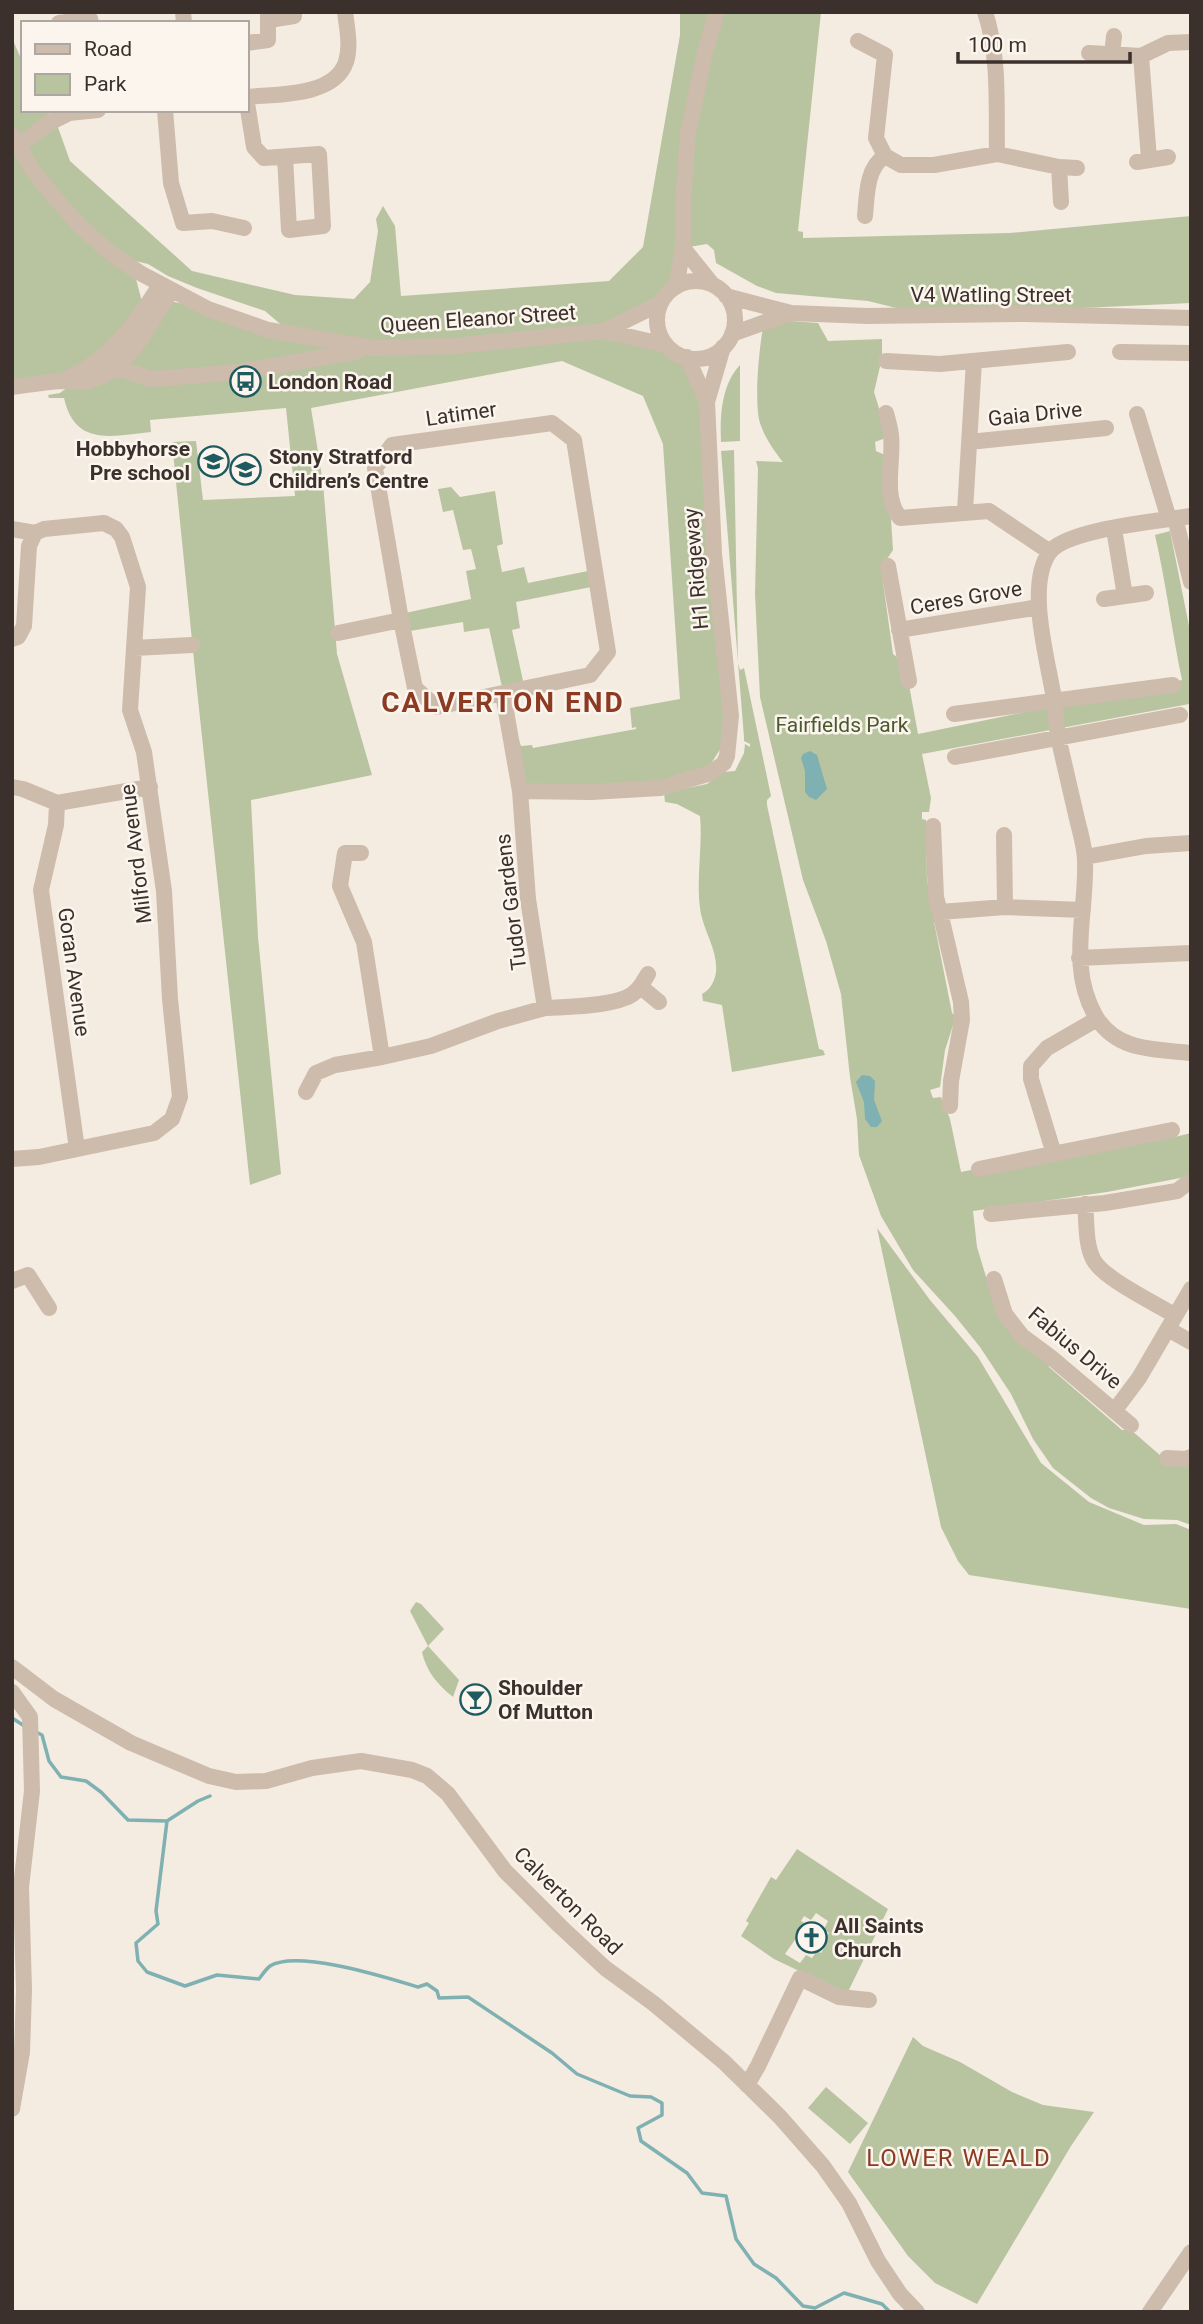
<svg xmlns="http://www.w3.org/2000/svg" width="1203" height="2324" viewBox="0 0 1203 2324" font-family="Roboto,sans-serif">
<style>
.green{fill:#b8c4a0;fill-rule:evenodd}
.water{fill:#7fb0b2}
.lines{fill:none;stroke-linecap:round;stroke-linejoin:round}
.stream{stroke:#7fb0b2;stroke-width:3.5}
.minor{stroke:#cdbbac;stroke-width:16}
.labels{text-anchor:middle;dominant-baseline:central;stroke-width:5;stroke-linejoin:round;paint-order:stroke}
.street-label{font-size:21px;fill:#3b302b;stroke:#fbf5ee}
.poi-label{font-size:21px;font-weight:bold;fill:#3b302b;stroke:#fbf5ee;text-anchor:start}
.park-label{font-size:21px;fill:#4a5a2e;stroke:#fbf5ee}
.quarter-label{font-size:24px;letter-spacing:2px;fill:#8c3b22;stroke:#fbf5ee}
.district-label{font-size:28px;font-weight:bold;letter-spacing:2px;fill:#8c3b22;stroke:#fbf5ee}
</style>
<rect width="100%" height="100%" fill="#f4ebe1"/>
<path class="green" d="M680,12H821L798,231L803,232V238L1010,233L1191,216V303L925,315L868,301L776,293L757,286L716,263L714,250L707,244L683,248L676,287L661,303L605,330L666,345L673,351L687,357L707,402L714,554L731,716V732L704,775L661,781L660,788L593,791H520L503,694L521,746L532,745L533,748L636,729V727L632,728L630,708L680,699L663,444L643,396L562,361L311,408L323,483L337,654L372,775L251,800L258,937L281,1174L250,1185L197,690L172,442L196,441L203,500L295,496L286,408L150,420L151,432C112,436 75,447 64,398H49L48,395L60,393L132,339L111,367L127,377L149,382H170L239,376L267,371L367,349L326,352L243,365L164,372H148L127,365L170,301L208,309L268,330L292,334L265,311L197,288L168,276L148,264L114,256L136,279L142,302C125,334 98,363 62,374C46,379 28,380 12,383V38L23,63V110H46L55,119L70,161L192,271L295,295L354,299L370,282L378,231L376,219L383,206L395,226L401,296L609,281L643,247L680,35Z
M791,321L818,323L828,341L882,339V358L874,392L888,437L875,442L876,451L887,456L893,550L881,568L893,654L897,657L909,685L918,734L1182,680C1172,632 1166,583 1155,535L1170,531L1191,636V708L1189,704L922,754L931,798L929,812H922V819L926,820L927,881L937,919L934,922L952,1013L956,1016L945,1050L940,1087L930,1090L933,1098L941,1097L950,1119L961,1172L1172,1130L1175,1137L1191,1133V1176L1107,1192L973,1211L977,1247L997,1313L1048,1358L1049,1367L1122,1430H1131L1161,1456L1191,1457V1525L1177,1520L1144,1519L1109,1508L1091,1498L1053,1468L1033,1439L1011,1394L980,1347L955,1316L913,1270L881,1216L859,1155L857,1119L850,1077L841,994L826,941L803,880L760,697L755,594L758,468L756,461L783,462C773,449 765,438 760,423C754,403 759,349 763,328Z
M740,365V441L721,442C720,417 721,385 740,365Z
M734,450L738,663L740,670L744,668L771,796L767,800V805L819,1049L823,1050L825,1055L732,1072L722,1005L703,1001L702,994C710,990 715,981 716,972C718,952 705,933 701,914C695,883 703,848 700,816L677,804L665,802L664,793L707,784L723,772L735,771L744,753L745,744L750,747V744L744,741V737L721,451Z
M451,487L460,497L495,491L503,544L497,546L502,572L524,567L528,583L588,571L591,587L516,602L520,628L512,630L523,681L502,687L489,628L464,632L463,622L410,631L405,613L471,599L466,571L476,569L471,549L463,550L453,510L443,512L438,489Z
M877,1228L930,1300L978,1357L1041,1463L1089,1502L1144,1525L1176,1524L1191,1530V1609L969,1575L958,1561L941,1527Z
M416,1602L421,1604L444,1629L428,1646L459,1680L453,1697C438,1685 426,1671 422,1652L428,1646L410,1611Z
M797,1849L888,1909L847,1994L774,1959L741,1936L749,1923L746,1921L771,1877L776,1880ZM816,1913L828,1921L824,1929L829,1933L821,1944L825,1947L821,1953L817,1951L812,1958L806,1955L800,1963L785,1954L806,1924L801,1921L804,1916L811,1920Z
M913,2037L923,2046L960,2062L1012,2092L1043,2105L1094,2112L1071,2146L977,2304L935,2283L908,2256L848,2172Z
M826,2087L868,2123L850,2144L808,2108Z"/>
<path class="water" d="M810,751L817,755L827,789L816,800L809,797L805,792V771L801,758L803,754Z
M862,1075L870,1076L875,1081L874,1100L882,1121L877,1127H871L865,1119L864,1102L856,1082Z"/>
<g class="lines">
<path class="stream" d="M12,1718L26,1727
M36,1732L42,1735L49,1761L61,1777L86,1781L101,1792L128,1820L167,1821L198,1801L210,1796
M167,1821L156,1911L158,1924L136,1943L138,1961L147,1972L185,1986L217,1975L259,1979C262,1975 266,1969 270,1966C297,1949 388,1978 418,1987L427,1984L437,1991L439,1998L468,1997L552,2053L577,2074L630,2096L651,2097L662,2103V2115L638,2128L641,2141L687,2173L702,2193L726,2196L736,2239L754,2264L776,2278L803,2306L815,2308L844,2293L882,2304L890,2312"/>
<path class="minor" d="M183,12L184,23
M985,12C1000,57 996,107 997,154
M269,20L294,16V12
M59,23L90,19L91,23
M858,41L885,55L876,138L885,156L901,165H934L997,154L1059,167L1077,168
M247,43L268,40V12
M1089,53L1141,56L1168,43L1191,42
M1112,55L1114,36
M1141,56L1149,159
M247,97C277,94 334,97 346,62C351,46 347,28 345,12
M247,103L254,147L264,158L319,154L323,226L289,230L285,157
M165,110L171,183L183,223L212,221L244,228
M12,135L31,168L55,198L81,227L113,255L140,273L208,309L268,330L374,348L454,346L604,331L661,303
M18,146L49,123L69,113L98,110
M1137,162L1168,157
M1059,167L1061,202
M865,216C867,196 866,168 885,156
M683,248L712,284
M657 320a39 39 0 1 1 78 0a39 39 0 1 1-78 0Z
M676,287L683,248V201L688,133L705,52L717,12
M726,296L791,313L867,316L1025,314L1191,318
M604,331L666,345
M732,334L791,313
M1120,352L1191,353
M687,357L707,402
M886,361L940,364L1068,352
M116,368L152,379L240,372L358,351
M66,379C111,360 135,324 160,285
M12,387C28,385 45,382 61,381C70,381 80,384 88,381C130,370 149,324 171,291
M886,413C888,420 890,428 891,435C894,462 882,496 900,518L989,511L1050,552
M1137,414L1169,519
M552,423L574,440L608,652L590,675L436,707L415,688L401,620L375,468L392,445Z
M969,442L1106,428
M965,511L974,361
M1191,516C1161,521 1065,529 1049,553C1026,587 1048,660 1054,699C1056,713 1056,728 1059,741C1065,767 1071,793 1077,819C1080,832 1085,847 1085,861C1087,914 1067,967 1096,1017C1118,1052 1155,1049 1191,1053
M1175,518L1191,582
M12,529L35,533L44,529L104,523L116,529L122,537L138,587L130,710L144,752L164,891L170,999L180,1097L172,1119L154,1133L39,1157L12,1159
M1114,529L1125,596
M888,566L909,681
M1104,599L1146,593
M899,630L1039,607
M338,633L401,620
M12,639L18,637L24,626L29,546L35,533
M134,648L192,645
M503,694L520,791L591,792L660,788L711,773L724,763L727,756L731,716L714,554L707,402L723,347
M954,714L1173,685
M955,757L1180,715
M12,787L23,789L57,803L150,787
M520,791L528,899L545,1008C566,1007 607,1006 625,998C637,994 642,984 648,974
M57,803L56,825L41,890L77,1149
M933,826L936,897L940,912
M1004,835L1005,907L1083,910
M361,853H345L340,886L364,942L382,1057
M1085,857L1146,846L1191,843
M1079,958L1191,953
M641,987L659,1002
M306,1092L316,1073L335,1065L382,1057L431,1046L498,1021L545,1008
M950,1106L951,1081L962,1020L961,1002L940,912L1005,907
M1054,1154L1031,1079V1066L1047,1048L1097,1019
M979,1169L1172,1130
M1085,1204C1087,1221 1085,1243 1093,1259C1102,1278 1155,1303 1174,1315
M991,1214L1105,1203L1177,1191L1189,1182
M994,1279L1005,1314L1022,1336L1053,1359L1131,1425
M12,1281L28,1275L49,1308
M1168,1329L1191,1342
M1115,1410L1139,1378L1191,1289
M1167,1458L1186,1459L1191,1457
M12,1667L54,1699L131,1743L209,1776L236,1782L266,1781L312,1768L361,1761L412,1770L427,1776L448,1794L505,1871L560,1926L605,1968L653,2003L724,2062L780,2117L823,2166L849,2203L878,2261L900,2294L917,2312
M12,1692L30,1717L32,1791L21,1887L24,1990L22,2052L12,2109
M747,2085L758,2066L800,1978L839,1997L869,2000
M1150,2312L1191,2252"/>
</g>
<defs>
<symbol id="bus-ring" viewBox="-11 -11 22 22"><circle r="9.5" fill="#fbf5ee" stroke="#1f5a5e" stroke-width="1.5"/><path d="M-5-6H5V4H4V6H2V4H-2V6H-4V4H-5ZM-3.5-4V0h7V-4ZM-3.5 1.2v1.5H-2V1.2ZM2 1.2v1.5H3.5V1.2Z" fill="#1f5a5e"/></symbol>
<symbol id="school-ring" viewBox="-11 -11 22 22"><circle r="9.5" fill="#fbf5ee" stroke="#1f5a5e" stroke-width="1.5"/><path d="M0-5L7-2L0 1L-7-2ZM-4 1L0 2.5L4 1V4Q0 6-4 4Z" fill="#1f5a5e"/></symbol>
<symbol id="bar-ring" viewBox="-11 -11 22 22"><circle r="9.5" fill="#fbf5ee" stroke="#1f5a5e" stroke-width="1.5"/><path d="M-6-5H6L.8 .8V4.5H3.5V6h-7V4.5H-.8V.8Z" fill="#1f5a5e"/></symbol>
<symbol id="church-ring" viewBox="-11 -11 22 22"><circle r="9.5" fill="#fbf5ee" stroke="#1f5a5e" stroke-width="1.5"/><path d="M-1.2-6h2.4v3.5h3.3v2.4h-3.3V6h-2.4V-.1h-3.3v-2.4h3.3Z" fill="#1f5a5e"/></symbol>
</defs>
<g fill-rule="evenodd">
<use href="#bus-ring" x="228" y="364" width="35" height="35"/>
<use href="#school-ring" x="196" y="444" width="35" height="35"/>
<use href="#school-ring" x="228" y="452" width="35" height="35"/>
<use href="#bar-ring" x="458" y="1682" width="35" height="35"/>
<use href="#church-ring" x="794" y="1920" width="35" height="35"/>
</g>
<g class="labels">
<g class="street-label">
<text x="991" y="295">V4 Watling Street</text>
<text transform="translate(478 319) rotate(-4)">Queen Eleanor Street</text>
<text transform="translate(461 414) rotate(-8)">Latimer</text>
<text transform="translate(1035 414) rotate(-6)">Gaia Drive</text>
<text transform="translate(696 569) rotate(-95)">H1 Ridgeway</text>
<text transform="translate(966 598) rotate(-10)">Ceres Grove</text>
<text transform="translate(136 854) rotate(-97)">Milford Avenue</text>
<text transform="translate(511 902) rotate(-97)">Tudor Gardens</text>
<text transform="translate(74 972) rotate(82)">Goran Avenue</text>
<text transform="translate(1075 1348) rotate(40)">Fabius Drive</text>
<text transform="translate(568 1901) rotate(45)">Calverton Road</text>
</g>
<g class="poi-label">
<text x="268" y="382">London Road</text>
<text x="190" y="449" text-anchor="end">Hobbyhorse<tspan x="190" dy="24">Pre school</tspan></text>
<text x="269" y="457">Stony Stratford<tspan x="269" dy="24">Children’s Centre</tspan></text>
<text x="498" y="1688">Shoulder<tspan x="498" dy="24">Of Mutton</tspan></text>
<text x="834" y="1926">All Saints<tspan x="834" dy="24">Church</tspan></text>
</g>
<g class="park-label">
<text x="842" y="725">Fairfields Park</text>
</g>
<g class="quarter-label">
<text x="959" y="2158">LOWER WEALD</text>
</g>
<g class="district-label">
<text x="503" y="702">CALVERTON END</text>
</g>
</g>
<rect width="1203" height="2324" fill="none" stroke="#3b302b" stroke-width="28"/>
<rect x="21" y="21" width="228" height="91" fill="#fbf5ee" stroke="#aea6a0" stroke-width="2"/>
<rect x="35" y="44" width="35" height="10" fill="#cdbbac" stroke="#aea6a0" stroke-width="2"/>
<text x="84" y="56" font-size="21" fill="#3b302b">Road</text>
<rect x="35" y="74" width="35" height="21" fill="#b8c4a0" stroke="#aea6a0" stroke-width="2"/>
<text x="84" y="91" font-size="21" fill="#3b302b">Park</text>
<path d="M958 52v10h172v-10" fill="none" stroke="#3b302b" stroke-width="3.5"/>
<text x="968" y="52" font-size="21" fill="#3b302b" stroke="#fbf5ee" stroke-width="5" paint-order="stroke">100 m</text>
</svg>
